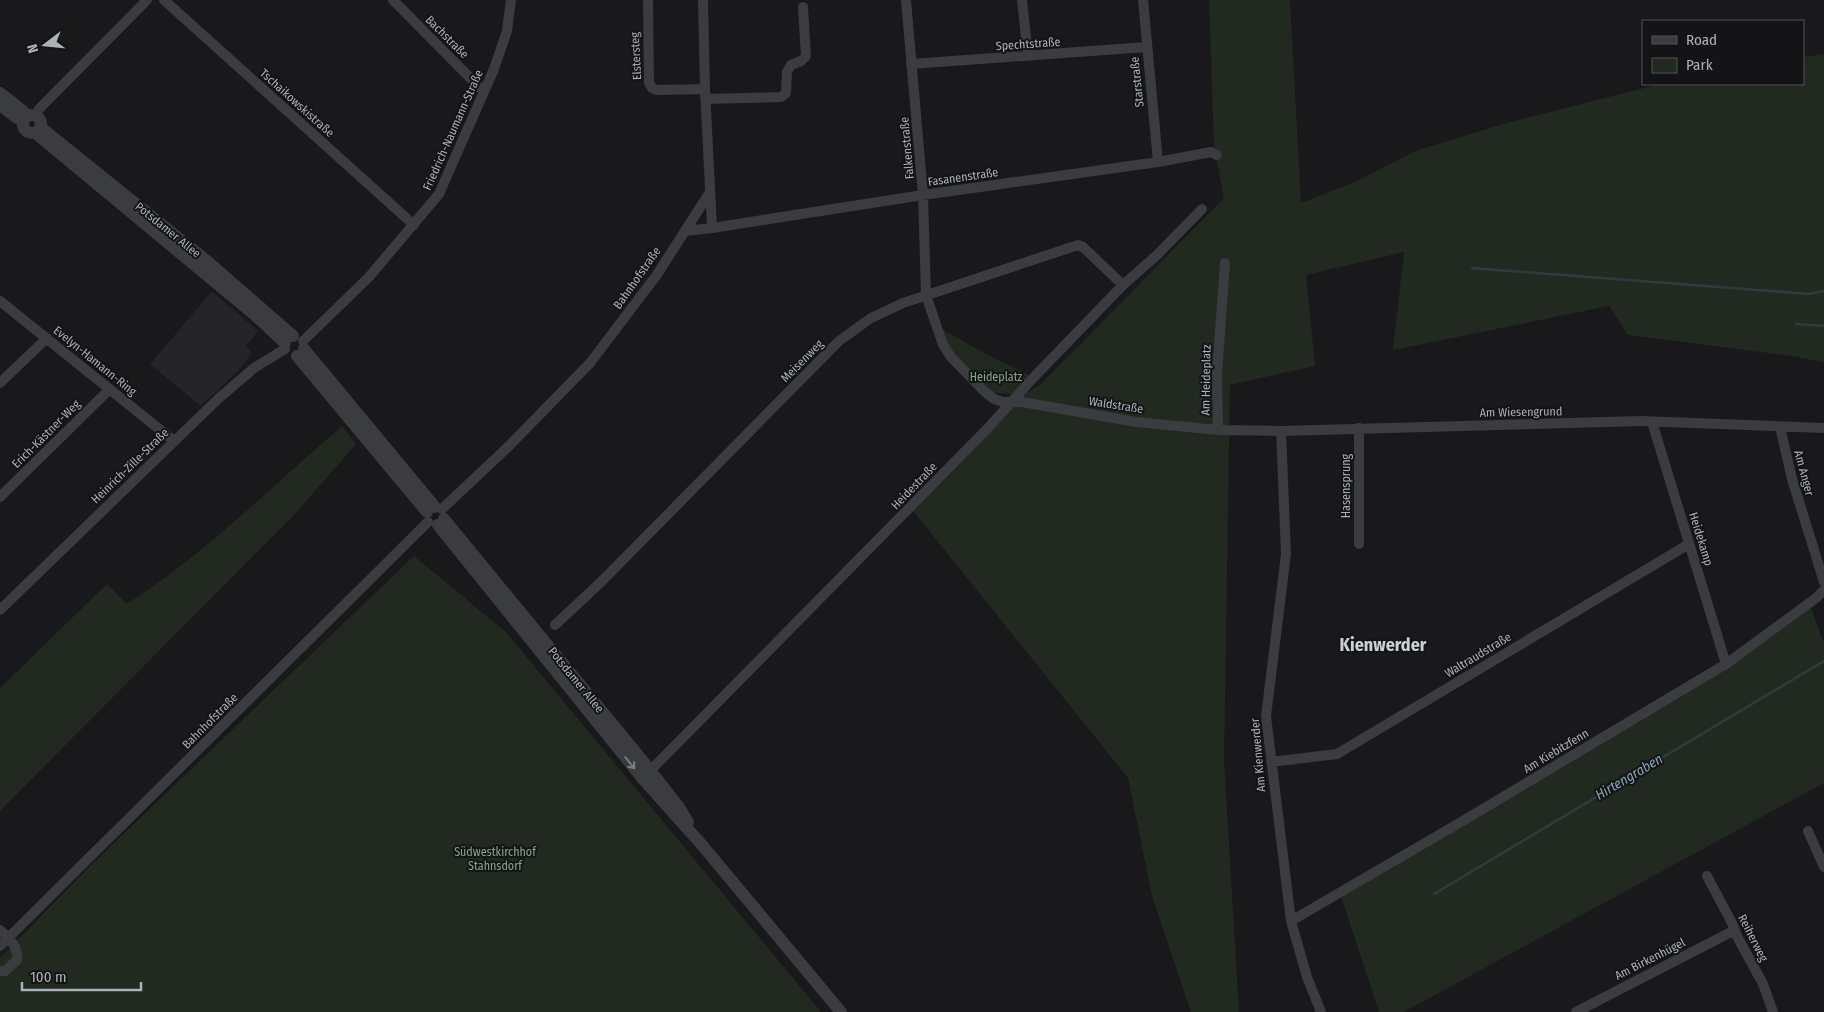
<svg xmlns="http://www.w3.org/2000/svg" width="1824" height="1012" viewBox="0 0 1824 1012" font-family="'Fira Sans Condensed',sans-serif">
<style>
.built{fill:#252528}
.green{fill:#212921}
.lines{fill:none;stroke-linecap:round;stroke-linejoin:round}
.stream{stroke:#2f3a3f;stroke-width:2.5}
.minor{stroke:#3a3c40;stroke-width:10}
.tertiary{stroke:#3a3c40;stroke-width:12}
.oneway{stroke:#787d83}
.labels{text-anchor:middle;dominant-baseline:central;stroke-width:4;stroke-linejoin:round;paint-order:stroke}
.street-label{font-size:12px;fill:#abb2ba;stroke:#141416}
.park-label{font-size:12px;fill:#86a583;stroke:#141416}
.water-label{font-size:14px;font-style:italic;fill:#83a6b4;stroke:#141416}
.district-label{font-size:18px;font-weight:bold;fill:#ccd1d6;stroke:#141416}
</style>
<rect width="100%" height="100%" fill="#19191b"/>
<path class="built" d="M212,291L258,331L246,346L252,353L238,371L201,406L150,364Z"/>
<path class="green" d="M1209,0H1290L1301,203L1359,180L1415,151L1510,122L1660,84H1803V57L1824,54V362L1791,356L1628,335L1609,306L1393,350L1404,252L1306,275L1315,366L1230,385L1224,760L1239,1012H1191L1152,896L1128,778L910,507L1012,402L1041,384L1224,198L1214,146Z
M938,327L988,355L1033,377L1017,394L991,393L952,356Z
M342,426L356,444L296,513L0,811V688L107,584L127,604C206,553 271,487 342,426Z
M414,556L506,632L821,1012H0V958L91,865Z
M1810,606L1824,643V783L1404,1012H1379L1341,896L1728,666Z"/>
<g class="lines">
<path class="stream" d="M1472,268L1809,294L1824,291
M1796,324L1824,326
M1434,894L1824,661"/>
<path class="minor" d="M164,0L414,225
M393,0L484,92
M648,0L649,83L652,88L657,90L705,89
M703,0L705,89L712,228
M906,0L923,195L926,295L943,345L951,357L984,391L994,399L1003,402H1022L1136,422L1218,430L1281,431L1641,421L1824,428
M1022,0L1028,56
M1143,0L1158,162
M911,64L1146,47
M705,99L781,97L786,93L787,72L791,65L801,61L806,56L803,7
M35,116L39,109L147,0
M685,231L712,228L923,195L1158,162L1211,152L1217,155
M0,301L174,441
M303,341L369,277L439,194L494,69L507,31L511,0
M0,383L47,338
M1652,422L1726,664
M1780,427L1792,479L1824,582
M1359,428V544
M1218,430L1217,373L1225,263
M1281,431L1286,554L1266,716L1291,921L1307,977L1321,1012
M0,497L110,389
M442,509L508,447L590,363L656,276L710,192
M0,610L218,399L254,368L285,349
M555,625L601,582L839,341L871,318L903,303L1078,245L1083,247L1123,285
M1271,762L1337,754L1689,544
M645,776L988,428L1035,376L1123,285L1157,255L1202,209
M1808,831L1824,867
M1707,876L1732,923L1738,938L1763,984L1773,1012
M1291,921L1461,822L1726,664L1816,598L1824,590
M0,930C9,939 19,946 17,960L5,971H0
M0,946L428,522
M1576,1012L1735,930"/>
<path class="tertiary" d="M0,93L23,111L27,117
M0,105L17,118L23,121
M23 124a9 9 0 1 1 18 0a9 9 0 1 1-18 0Z
M40,127L207,261L293,336
M36,132L39,136L256,316L285,343
M304,349L435,507
M297,356L427,512
M444,519L642,760L678,806L688,822
M438,525L643,779L702,845L841,1012"/>
</g>
<defs><path id="oneway-shaft" d="M-6 0H5M1.5-3L5.5 0L1.5 3" fill="none" stroke-width="1.6" stroke-linecap="round" stroke-linejoin="round" transform="scale(1.25)"/></defs>
<use class="oneway" href="#oneway-shaft" transform="translate(630 763) rotate(51)"/>
<g class="labels">
<g class="street-label">
<text transform="translate(447 37) rotate(45)">Bachstraße</text>
<text transform="translate(1028 44) rotate(-4)">Spechtstraße</text>
<text transform="translate(636 56) rotate(-93)">Elstersteg</text>
<text transform="translate(1137 82) rotate(-96)">Starstraße</text>
<text transform="translate(297 103) rotate(42)">Tschaikowskistraße</text>
<text transform="translate(453 130) rotate(-66)">Friedrich-Naumann-Straße</text>
<text transform="translate(907 148) rotate(-95)">Falkenstraße</text>
<text transform="translate(963 177) rotate(-8)">Fasanenstraße</text>
<text transform="translate(168 230) rotate(39)">Potsdamer Allee</text>
<text transform="translate(637 278) rotate(-55)">Bahnhofstraße</text>
<text transform="translate(95 361) rotate(39)">Evelyn-Hamann-Ring</text>
<text transform="translate(802 361) rotate(-45)">Meisenweg</text>
<text transform="translate(1206 380) rotate(-89)">Am Heideplatz</text>
<text transform="translate(1116 405) rotate(9)">Waldstraße</text>
<text transform="translate(1521 412) rotate(-1)">Am Wiesengrund</text>
<text transform="translate(46 434) rotate(-45)">Erich-Kästner-Weg</text>
<text transform="translate(130 466) rotate(-44)">Heinrich-Zille-Straße</text>
<text transform="translate(1804 473) rotate(75)">Am Anger</text>
<text transform="translate(914 486) rotate(-46)">Heidestraße</text>
<text transform="translate(1346 486) rotate(-90)">Hasensprung</text>
<text transform="translate(1701 539) rotate(73)">Heidekamp</text>
<text transform="translate(1478 655) rotate(-31)">Waltraudstraße</text>
<text transform="translate(576 680) rotate(51)">Potsdamer Allee</text>
<text transform="translate(210 721) rotate(-45)">Bahnhofstraße</text>
<text transform="translate(1556 751) rotate(-31)">Am Kiebitzfenn</text>
<text transform="translate(1258 755) rotate(-95)">Am Kienwerder</text>
<text transform="translate(1753 938) rotate(63)">Reiherweg</text>
<text transform="translate(1650 959) rotate(-27)">Am Birkenhügel</text>
</g>
<g class="park-label">
<text x="996" y="377">Heideplatz</text>
<text x="495" y="852">Südwestkirchhof<tspan x="495" dy="14">Stahnsdorf</tspan></text>
</g>
<g class="water-label">
<text transform="translate(1629 777) rotate(-31)">Hirtengraben</text>
</g>
<g class="district-label">
<text x="1383" y="645">Kienwerder</text>
</g>
</g>
<rect x="1642" y="20" width="162" height="65" fill="#141416" stroke="#505358"/>
<rect x="1652" y="36" width="25" height="8" fill="#3a3c40" stroke="#505358"/>
<text x="1686" y="45" font-size="15" fill="#abb2ba">Road</text>
<rect x="1652" y="58" width="25" height="15" fill="#212921" stroke="#505358"/>
<text x="1686" y="70" font-size="15" fill="#abb2ba">Park</text>
<g transform="translate(45 45) rotate(254)" stroke="#141416" stroke-width="4" paint-order="stroke">
<path d="M0-4L9 19L0 12L-9 19Z" fill="#abb2ba"/>
<text y="-8" font-size="14" font-weight="bold" text-anchor="middle" fill="#abb2ba">N</text>
</g>
<path d="M22 982v8h119v-8" fill="none" stroke="#abb2ba" stroke-width="2.5"/>
<text x="30" y="982" font-size="15" fill="#abb2ba" stroke="#141416" stroke-width="4" paint-order="stroke">100 m</text>
</svg>
